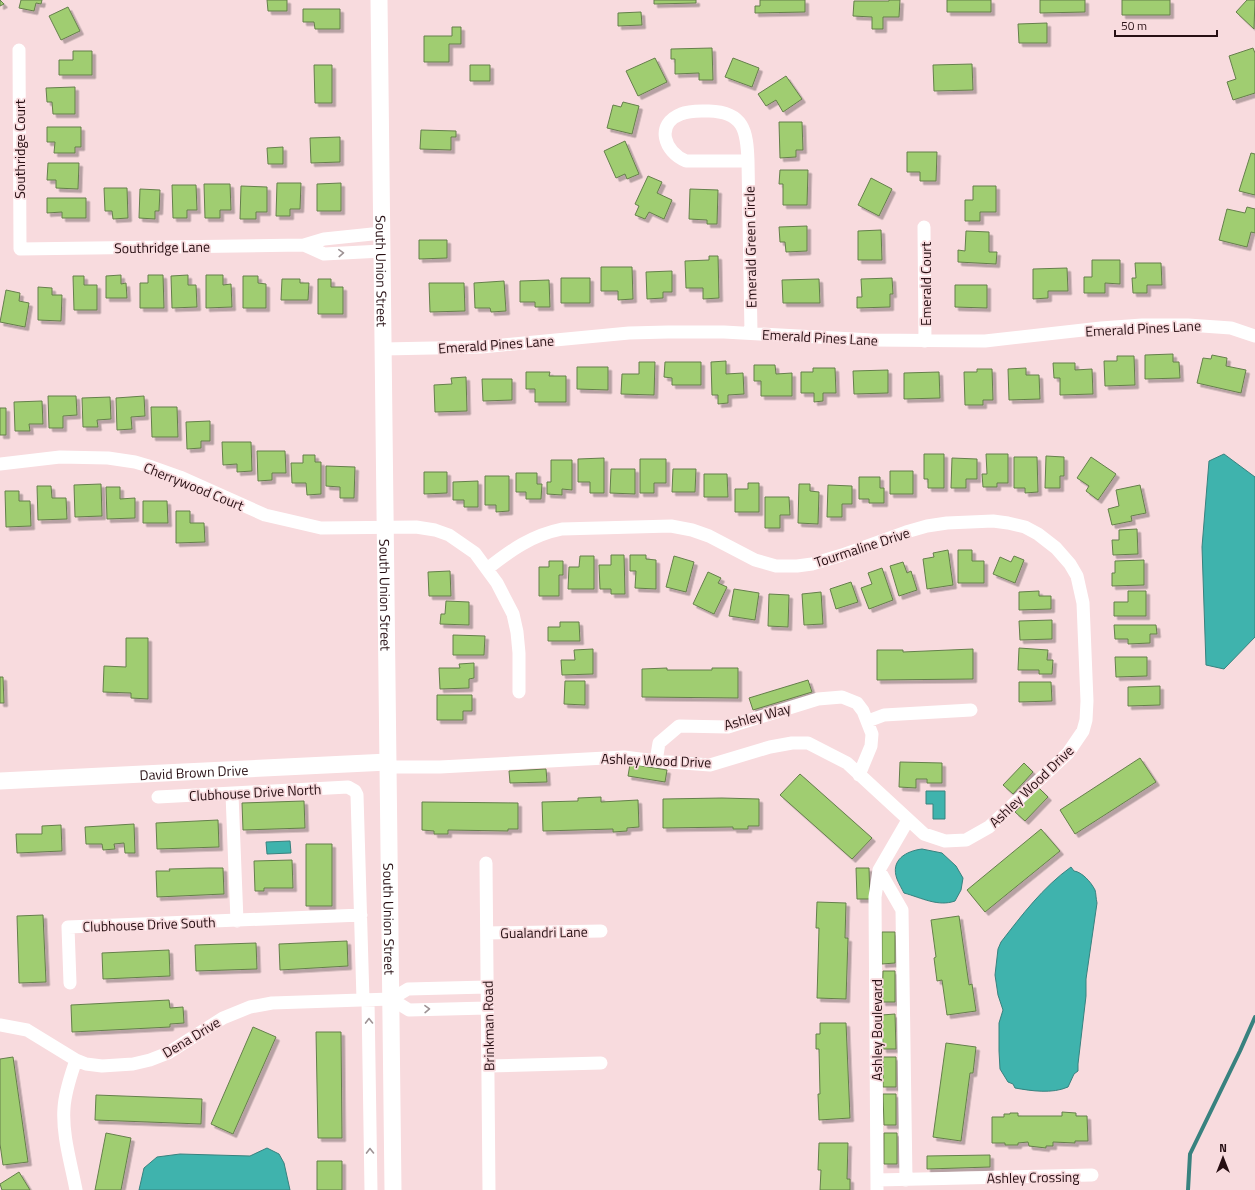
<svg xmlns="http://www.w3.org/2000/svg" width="1255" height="1190" viewBox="0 0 1255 1190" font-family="'Titillium Web',sans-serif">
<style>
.water{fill:#3fb3ad;stroke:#38827f}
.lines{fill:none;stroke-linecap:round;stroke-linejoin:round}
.stream{stroke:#38827f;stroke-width:4}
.building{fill:#a0cd71;stroke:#657f4b;filter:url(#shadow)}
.minor{stroke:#fff;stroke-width:13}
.tertiary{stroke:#fff;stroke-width:17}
.oneway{stroke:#9e9395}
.labels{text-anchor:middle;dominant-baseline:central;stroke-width:3.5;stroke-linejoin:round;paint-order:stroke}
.street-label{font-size:14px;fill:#270f13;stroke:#f8dbde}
</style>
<defs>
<filter id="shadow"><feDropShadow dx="3.5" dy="3.5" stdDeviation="0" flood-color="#0004"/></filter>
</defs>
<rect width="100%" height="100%" fill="#f8dbde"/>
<path class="water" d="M1224,454L1255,477V637L1224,669L1206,665L1202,547L1209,461Z
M926,791H945V819H933V804H926Z
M290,841L291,853L267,854L266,842Z
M922,849L942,853L956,866L963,878L961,890L955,901C938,907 922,898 904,893C902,889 899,884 897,879C890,860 906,851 922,849Z
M1071,867L1074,871C1082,872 1091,882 1095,890C1096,893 1096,899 1097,903L1086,979V996L1078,1064V1071L1074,1074L1068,1087C1052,1094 1032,1091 1015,1088L1013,1084L1008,1082L1000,1069L999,1051V1023L1003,1010L998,995L995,975L998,949L1001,942C1022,915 1043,887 1071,867Z
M267,1148L279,1154L284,1163L290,1190H139L144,1168L157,1157L180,1154L250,1156Z"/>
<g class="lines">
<path class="stream" d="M1188,1190L1190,1154L1240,1051L1255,1017"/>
</g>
<path class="building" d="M0,0L4,4L0,6Z
M21,0H42L41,4L36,3L34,11L19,8Z
M267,0H287V11H268Z
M654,0H696V3L654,4Z
M760,0H805V12L755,13V6H760Z
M889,0H900L899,17H883V29H872V17L853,16L854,1H889Z
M947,0H991V12H947Z
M1040,0H1085V12L1040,13Z
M1122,0H1170V15H1122Z
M1247,0H1255L1254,29L1236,12Z
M68,7L80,31L61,40L49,16Z
M303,9H340V29H315L314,22H303Z
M641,12L642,25L618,26V13Z
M1047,23V43H1019L1018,24Z
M452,27H461V44H449V62H424V36H452Z
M712,48L713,80H699V73L675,74V59H671V49Z
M1253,48L1255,53V93L1233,100L1227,82L1236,79L1229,56Z
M73,51H92V75H59V60H73Z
M655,58L667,82L638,96L626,71Z
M733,58L759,68L752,87L725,77Z
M972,64L973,90L934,91L933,65Z
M314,65H332V103H315Z
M470,65H490V81H470Z
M786,76L802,99L783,112L776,100L766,106L758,94Z
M75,87V114H53L52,102H47L46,88Z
M623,102L639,106L632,134L607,128L613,105L621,107Z
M779,122H802L803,150H796V157L780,158Z
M47,127H81V147H75V153H54L55,142H47Z
M421,130L456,131V137H451V150L420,149Z
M340,137V162L311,163L310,138Z
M625,141L639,174L627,179L625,174L616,178L604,151Z
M283,147V164H268L267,148Z
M907,152H937L936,181H920V172H907Z
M1251,153L1255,154V195L1239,191Z
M48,163H79L78,189L56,188V180H47Z
M780,170H808L807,205H783V184H779Z
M648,176L662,182L657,193L672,200L664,219L649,212L645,219L635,215L639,206L635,204Z
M871,178L892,189L879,216L858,205Z
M277,183H301L300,209H290V216H276Z
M341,183V211H317V184Z
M204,184H230L231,210H220V218H205Z
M172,185H196L197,210H187V218H173Z
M241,186L267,187V212H256V219H240Z
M973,186H996V212H980V221H965V200H973Z
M104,188H127L128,218L113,219L112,211H105Z
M140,189L160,190L159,211H155V219L139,218Z
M690,189L718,190L717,224H707V220L689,219Z
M47,198H86V218H62V212L47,213Z
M1247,207L1255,209V233L1251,232L1247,247L1219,240L1227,209L1245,213Z
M807,226V251L786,252L785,242H780L779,227Z
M881,230L882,260H858V231Z
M966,231L989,232V252H997L996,264L958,262V250L965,251Z
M419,240H447V258L419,259Z
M709,256H718L719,298L703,299V288H686L685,261L709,260Z
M1092,260H1120V284L1105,283V293H1084V277H1092Z
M1135,263H1161L1162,285H1147V293H1133L1132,278H1136Z
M601,267H632L633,299L618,300V291H601Z
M1067,268L1068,291H1048V298L1033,299V269Z
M672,271V292H663V298L647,299L646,272Z
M121,275V284L126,283L127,298H106V276Z
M148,275H163L164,308H140V283H148Z
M188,275V285H196L197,307L172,308L171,276Z
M206,275H223V285L231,284L232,307L206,308Z
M73,276H84V285H97V310H74Z
M243,276H258V283L266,284V308H243Z
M561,278H590V303H561Z
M892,278L893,294H890V307L857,308V297H862L861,279Z
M282,279H300V283H309L308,300H281Z
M318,279H331V287H343V314H318Z
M819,279L820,303H783L782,280Z
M549,280L550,307H535V302H520V281Z
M504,281L506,311L491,312L490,308H475L474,283Z
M429,283H464L465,311L430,312Z
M955,285H987V308L955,307Z
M38,287L52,288V295H62L61,321L38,320Z
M6,290L20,293L19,301L29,303L25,327L0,322Z
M1173,354V362H1179L1180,378L1145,379V355Z
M1212,355L1227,358L1226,366L1246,370L1241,393L1197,383L1203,358L1211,359Z
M1117,356H1134L1135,385L1105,386L1104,361H1117Z
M726,361V374L743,373L744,394L728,395V403L718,404V395H712L711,362Z
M639,362H655L654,395L621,394L622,374H639Z
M665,362H701V385H672V378L664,377Z
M1053,363H1075V370L1092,369L1093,394L1060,395V378H1054Z
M754,365H775L776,374L792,373V396H761V381H754Z
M577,367H608V390L577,389Z
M813,368H835L836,393H823V401L814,402V393H801V372H813Z
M1026,368V375H1039L1040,399L1009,400L1008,369Z
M977,369H992L993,400H983V405H965L964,372H977Z
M888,370V393L854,394L853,371Z
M526,372H550L549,376H566V402H535V389H526Z
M939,372L940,398L904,399V373Z
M466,377L467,411L435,412L434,385L452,384L451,378Z
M482,379H512V400L483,401Z
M48,396H76L77,415L63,416V428H49Z
M144,396L145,416L131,417L132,429L117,430L116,398Z
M110,397L111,419L97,420L98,427H83L82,398Z
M42,401L43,424H29L30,431H15L14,402Z
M151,407H177L178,437H152Z
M0,408H6V435H0Z
M210,421V441H201V448L187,449L186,422Z
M222,442H251L252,471L237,472V464L223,465Z
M257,451H285L286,473H272V480L258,481Z
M924,454H944V488H928V479H924Z
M986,454H1008V483H997V487H983L982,474H987Z
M303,455H315V462H321V494L307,495L306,483H292L291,463H303Z
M1046,456L1064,457V476H1060V488H1045Z
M1014,457H1037L1038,492L1025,493V488H1014Z
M1091,457L1116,474L1098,500L1086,491L1089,486L1077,478Z
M604,458V493H590V482H578V459Z
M952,458L977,459V479H966V488H951Z
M640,459H666V483H654V493H640Z
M551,460H572V490L562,489V495L547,494V482H551Z
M326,466L355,467L354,498H340V487L326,486Z
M611,469H635V494L610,493Z
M673,469H696L695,492H672Z
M890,471H913V494H890Z
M424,472H447V493L424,494Z
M516,473H537V484H542L541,499H526V492H516Z
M704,474H727L728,497H704Z
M485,476H509V511L496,512V505H485Z
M859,477H880V488H884V503H869V499H859Z
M478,481V507H464V500H453V482Z
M748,483H759V512H735V489H748Z
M101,484L102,516L75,517L74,485Z
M799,484H810V491L819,492L818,524L798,523Z
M828,485L852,486V504H842V517H827Z
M1140,485L1146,513L1131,516L1132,521L1112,525L1108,509L1119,506L1116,490Z
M37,486H51L52,498H66L67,519L38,520Z
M106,487H120V499L135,498V518L107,519Z
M5,491H19V501H30L31,526L6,527Z
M765,497H789L790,515H780V528H765Z
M143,501H167L168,523H143Z
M176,511H190V523H204L205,542L176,543Z
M1137,529L1138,554L1113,555L1112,540H1119V530Z
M948,550L953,585L927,589L923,559L934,557L933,553Z
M958,550H972V561H984V583H958Z
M611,555H624L625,594H611V589H600L599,565H611Z
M630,555H646V559L656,560V589L635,588L636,571H630Z
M580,556H594V589H568L569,567H579Z
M674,556L694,562L686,592L666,587Z
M1014,556L1024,560L1015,583L993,574L1000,557L1011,562Z
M1144,560V585L1112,586V573H1115V561Z
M549,561H563V575H559V596H539V567H549Z
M903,562L907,573L911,571L917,590L899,596L890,566Z
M882,568L893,600L869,609L861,588L872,584L868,573Z
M450,571L451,596H429L428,572Z
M708,572L721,578L718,583L727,587L714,614L693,604Z
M851,582L858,602L836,609L830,589Z
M734,589L759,593L755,620L729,616Z
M1039,591V596H1051V609L1019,610V592Z
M1128,591H1146V616H1114V602H1128Z
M821,592L823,624L804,625L802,594Z
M769,594L789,595L788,627L768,626Z
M446,601L469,602V625L440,624L441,614H445Z
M1052,620V639L1020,640L1019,621Z
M560,622H579L580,641H548V627H560Z
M1114,625H1156L1157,634H1150V643L1128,644V639H1115Z
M453,635L485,636L484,655H453Z
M126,638H148V699L131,698V693L103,692L104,666L126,667Z
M1019,648L1048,650L1047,660H1053L1052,674H1039V670H1018Z
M593,649V674L562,675L561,660H575L574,650Z
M973,649V679L877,680V650H903V652Z
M1115,657H1147V676L1116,677Z
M474,663V678L469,679V688L440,689L439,668H460L459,664Z
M667,668V670H712V668H738V698L642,697V669Z
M0,677H3L4,703H0Z
M808,680L812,692L753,710L749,698Z
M565,681H585V705L564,704Z
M1019,682H1051L1052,701L1019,702Z
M1160,686V705L1128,706V687Z
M437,695H472V711H463V720H437Z
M1140,758L1156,782L1075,834L1060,810Z
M900,762L942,763V783H927V779H916V788L899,787Z
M1024,763L1033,772L1013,794L1003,785Z
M630,764L667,770L665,782L628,776Z
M546,769L547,782L510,783L509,771Z
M800,774L872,838L852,859L780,795Z
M1039,788L1048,797L1025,821L1015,812Z
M601,797V802L638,800L639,827L627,828V831L613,832V829L543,831L542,802L578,801V798Z
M722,798L759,799V826H748V829H733V827L663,828V799Z
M304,801L305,828L243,830L242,803Z
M422,802L518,803V829H508V831L448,830V834H434V831L422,830Z
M218,820L219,847L157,849L156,823Z
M134,824L135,853H125L124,843L114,844L115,849L103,850L102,844H86L85,827Z
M61,825L62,851L17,853L16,834H42V826Z
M1041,829L1060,851L985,912L967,890Z
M306,844H332V906H306Z
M292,860L293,888H264V891H255L254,861Z
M209,868H223L224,894L157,897L156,871H170L169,869Z
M856,868H869L870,899H857Z
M817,902L846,903L845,938H848L846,999L817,998L819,928H816Z
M43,915L46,982L19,983L17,916Z
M959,916L969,985L972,984L976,1011L947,1015L942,980L937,981L934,958L936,957L931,920Z
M882,932H895V963L882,964Z
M347,941L348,966L280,970L279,944Z
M256,943L257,969L196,971L195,945Z
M169,950L170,976L103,979L102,953Z
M883,971H895V1002H882Z
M169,1000L170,1008L183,1007L184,1023L170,1024V1027L72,1032L71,1005Z
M895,1014L896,1049H883L882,1015Z
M820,1023H846L850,1118L819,1120L818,1094H820L819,1049H816V1034H820Z
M253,1027L276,1037L233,1134L211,1124Z
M316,1032H341L342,1138H318Z
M946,1043L976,1047L973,1073H970L961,1141L933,1137Z
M13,1057L28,1162L3,1165L0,1144V1059Z
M883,1057H896V1087H883Z
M883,1094H896V1125H884Z
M96,1095L202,1099L201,1124L95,1120Z
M1062,1112L1076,1113V1116H1087L1088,1141H1075V1143L1053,1142V1146H1046V1148L1029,1146L1028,1142L1018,1143V1145H1005V1143H992V1117H1004V1114H1010V1113H1018V1116H1062Z
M106,1133L131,1138L121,1190H95Z
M884,1133H897V1164H884Z
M819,1143H848L847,1179H850V1190H820L821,1170H818Z
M990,1155V1167L927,1169V1156Z
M317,1161H342V1190H317Z
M19,1172L30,1190H2L0,1184Z"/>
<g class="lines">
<path class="minor" d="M19,50L20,249L304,245L324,239L382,233
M709,111C744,112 747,131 748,161H686C664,152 655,124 681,114C690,110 700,111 709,111Z
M748,161L751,333
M924,227L925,341
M304,245L324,254L382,251
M383,349L482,347L629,333L668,332H724L872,340L985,341L1101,328L1142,325H1188L1231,328L1255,336
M0,464L60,457L108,458L135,462L152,467L180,477L265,515L291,521L321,528L416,527L435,530L449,535L475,553L497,583L513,614L517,632L519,653V692
M868,721L884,715L971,710
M656,761L659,743L679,726L728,727L818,699L842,697L857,703L863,711L872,734L871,746L859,775
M388,767H440L624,757L656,761L710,765L770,747L792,743H808L847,763L924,834L945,841L966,840L989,827L1068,753L1083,731L1086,720L1087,701L1083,603L1077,576L1070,564L1056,548L1038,534L1025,527L1008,523L993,521L947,523L927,526L906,532L842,555L812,564L797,566H776L755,560L709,536L692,530L671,526L562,529C532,535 511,550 487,569
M232,794L237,921
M158,797L348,787L355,791L357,795L363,1000
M486,863L489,1190
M879,870L902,910L906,1180
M487,933L601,931
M70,983L68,927L361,915
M391,999L409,1010L487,1008
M391,999L408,989L487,987
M368,1000L371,1190
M0,1025L27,1030L76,1060L86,1064L102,1066L133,1064L150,1060L168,1053L223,1018L250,1007L272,1003L391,999
M488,1066L601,1063
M877,1180L1092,1175
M76,1190C71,1163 62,1135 64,1108C65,1091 71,1075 76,1060
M877,1190L875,897L879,870L908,820"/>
<g class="tertiary">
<path id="s1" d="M379,0L393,1190"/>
<path id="s2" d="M0,781L388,762"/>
</g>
</g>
<defs><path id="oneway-chevron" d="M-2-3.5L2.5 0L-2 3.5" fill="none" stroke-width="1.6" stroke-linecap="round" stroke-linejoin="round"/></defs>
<g class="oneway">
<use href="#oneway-chevron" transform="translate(341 253) rotate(-3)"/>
<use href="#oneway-chevron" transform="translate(427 1009) rotate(-1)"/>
<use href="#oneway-chevron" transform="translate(369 1021) rotate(-91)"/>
<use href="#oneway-chevron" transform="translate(370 1151) rotate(-91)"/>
</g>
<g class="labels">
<g class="street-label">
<text transform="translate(19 149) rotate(-90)">Southridge Court</text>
<text transform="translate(162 247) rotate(-1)">Southridge Lane</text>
<text transform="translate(750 247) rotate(-91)">Emerald Green Circle</text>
<text stroke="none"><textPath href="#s1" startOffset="271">South Union Street</textPath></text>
<text transform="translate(925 284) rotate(-90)">Emerald Court</text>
<text transform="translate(1143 328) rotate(-3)">Emerald Pines Lane</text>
<text transform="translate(820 337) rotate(3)">Emerald Pines Lane</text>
<text transform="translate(496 344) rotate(-4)">Emerald Pines Lane</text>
<text transform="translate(194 486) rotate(22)">Cherrywood Court</text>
<text transform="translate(862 547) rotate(-18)">Tourmaline Drive</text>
<text stroke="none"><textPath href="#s1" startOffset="595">South Union Street</textPath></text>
<text transform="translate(757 716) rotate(-15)">Ashley Way</text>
<text transform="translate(656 760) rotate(2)">Ashley Wood Drive</text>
<text stroke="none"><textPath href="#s2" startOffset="194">David Brown Drive</textPath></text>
<text transform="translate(1031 786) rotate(-44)">Ashley Wood Drive</text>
<text transform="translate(255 792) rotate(-3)">Clubhouse Drive North</text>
<text stroke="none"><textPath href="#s1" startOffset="919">South Union Street</textPath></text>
<text transform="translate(149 924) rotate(-2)">Clubhouse Drive South</text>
<text transform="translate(544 932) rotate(-1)">Gualandri Lane</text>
<text transform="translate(488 1026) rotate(-91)">Brinkman Road</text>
<text transform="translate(876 1030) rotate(-90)">Ashley Boulevard</text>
<text transform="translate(191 1037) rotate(-31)">Dena Drive</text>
<text transform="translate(1033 1177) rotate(-1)">Ashley Crossing</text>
</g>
</g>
<g transform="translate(1223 1158)" stroke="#f8dbde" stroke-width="3" paint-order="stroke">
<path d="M0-3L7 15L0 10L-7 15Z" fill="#270f13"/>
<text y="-6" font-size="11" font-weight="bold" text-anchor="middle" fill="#270f13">N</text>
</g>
<path d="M1115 30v6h102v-6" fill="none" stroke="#270f13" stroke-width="2"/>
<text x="1121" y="30" font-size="12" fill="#270f13" stroke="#f8dbde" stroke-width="3" paint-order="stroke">50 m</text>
</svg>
